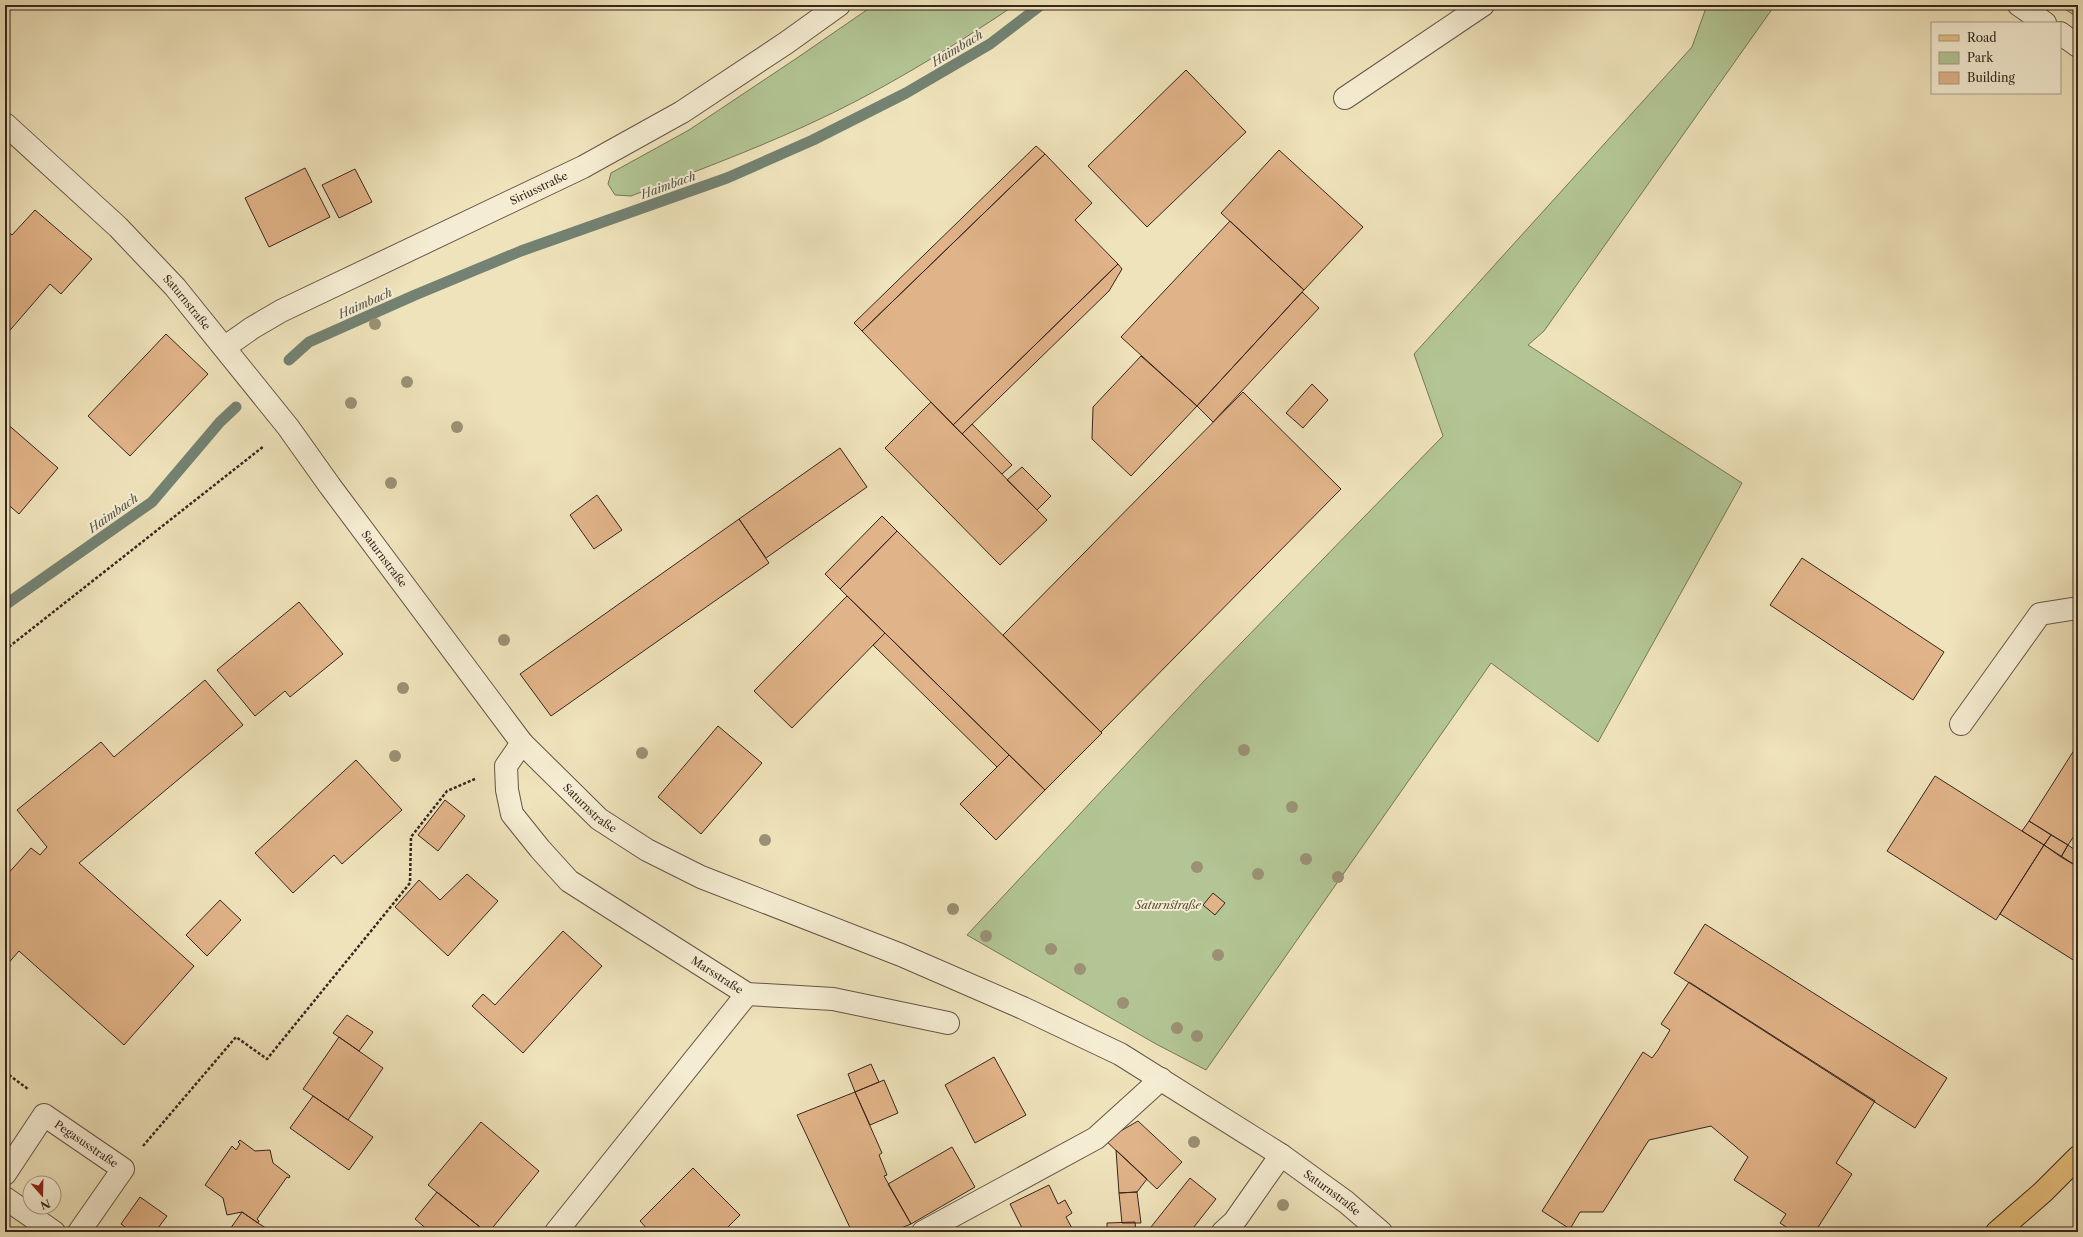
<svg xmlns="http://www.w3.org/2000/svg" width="2083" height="1237" viewBox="0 0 2083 1237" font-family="'Libre Caslon Text',serif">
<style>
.green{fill:#b3c594;stroke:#767658}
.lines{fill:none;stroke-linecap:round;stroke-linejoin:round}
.stream{stroke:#738272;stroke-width:11}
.building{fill:#e1b388;stroke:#38261d}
.minor-casing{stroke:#654;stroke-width:24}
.major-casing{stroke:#38261d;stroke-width:24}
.path{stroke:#38261d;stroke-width:2.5;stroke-dasharray:3 2;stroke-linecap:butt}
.minor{stroke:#f5edd3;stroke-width:22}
.major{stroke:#e8c27e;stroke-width:22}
.tree{fill:#9b9175}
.labels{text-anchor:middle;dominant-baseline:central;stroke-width:4;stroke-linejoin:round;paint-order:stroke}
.street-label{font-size:11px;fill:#38261d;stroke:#f5edd3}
.park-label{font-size:11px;font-style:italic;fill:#574e3b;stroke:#f5edd3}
.water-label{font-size:12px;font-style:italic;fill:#565447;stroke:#f5edd3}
</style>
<rect width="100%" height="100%" fill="#efe3bb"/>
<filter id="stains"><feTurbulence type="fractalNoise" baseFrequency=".005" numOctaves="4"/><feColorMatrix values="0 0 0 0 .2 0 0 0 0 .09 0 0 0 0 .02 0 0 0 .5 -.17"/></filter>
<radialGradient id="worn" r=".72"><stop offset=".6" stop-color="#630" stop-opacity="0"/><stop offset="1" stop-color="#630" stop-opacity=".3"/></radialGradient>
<path class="green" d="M874,5H1015C948,50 878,93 805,126C748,152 689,174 631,196L615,195L608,184L611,173L689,130L794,60Z
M1707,5H1775L1544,331L1528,345L1742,483L1598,742L1491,663L1206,1070L1156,1044L967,935L1204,681L1443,436L1414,354L1692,47Z
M2059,5H2078V18Z"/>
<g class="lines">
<path class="stream" d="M289,360L309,342L415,295L521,251L727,178L813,140L906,93L990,44L1041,5
M5,605L152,502L220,422L236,407"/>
</g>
<path class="building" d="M1186,70L1246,132L1147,227L1088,166Z
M1036,146L1045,154L862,331L854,323Z
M1279,150L1363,227L1304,290L1221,213Z
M1045,154L1092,203L1075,220L1118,264L953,425L862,331Z
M305,168L330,217L269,247L245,198Z
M355,169L372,202L339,218L322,185Z
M35,210L92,259L61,294L50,284L5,336V229L12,235Z
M1230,221L1304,290L1197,406L1121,337Z
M1118,264L1122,269L1109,291L962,434L953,425Z
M1302,292L1319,308L1213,422L1197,406Z
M166,334L208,374L130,456L88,416Z
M1141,356L1197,406L1131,476L1092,439L1093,407Z
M1312,384L1328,400L1303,428L1286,413Z
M1243,392L1341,489L1101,732L1003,635Z
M931,402L1047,520L1000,565L885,448Z
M5,422L58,468L19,514L5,502Z
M972,424L1012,465L1002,474L962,434Z
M840,448L867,487L766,558L739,519Z
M1022,467L1051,496L1037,510L1007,480Z
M597,495L622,530L594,549L570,515Z
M882,516L897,531L840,589L825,574Z
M739,519L769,563L551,716L520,674Z
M897,531L1102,733L1045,790L840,589Z
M1802,558L1944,652L1913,700L1770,605Z
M847,596L885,633L792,728L754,691Z
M299,602L343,654L290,697L285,691L255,716L217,670Z
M885,633L1009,755L997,767L873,645Z
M205,680L243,725L79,863L194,966L124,1045L19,951L5,967V877L31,848L40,855L47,847L17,810L101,742L114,757Z
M718,726L762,763L701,834L658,797Z
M2078,744V830L2068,845L2029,821Z
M1009,755L1045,790L996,840L960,804Z
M356,760L402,810L342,864L334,855L293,893L255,853Z
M1935,776L2044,845L1996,920L1887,851Z
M445,800L465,816L438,851L418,835Z
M2029,821L2051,835L2044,845L2022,831Z
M2051,835L2068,845L2061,857L2044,845Z
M2044,845L2078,867V963L2000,914Z
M2068,845L2078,852V867L2061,857Z
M467,874L498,901L448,956L395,907L419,880L440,900Z
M1213,893L1225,903L1215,915L1203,905Z
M220,900L241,920L207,956L186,935Z
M1705,924L1947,1078L1915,1128L1674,973Z
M563,931L602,966L523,1053L472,1006L483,994L495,1005Z
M1689,982L1875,1101L1836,1163L1852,1174L1815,1232H1794L1780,1223L1786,1214L1734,1180L1748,1157L1711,1126L1649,1140L1603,1212H1580L1570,1229L1542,1211L1643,1052L1652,1058L1658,1050L1670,1030L1661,1024Z
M347,1015L373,1032L359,1051L333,1033Z
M339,1037L383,1068L348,1120L303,1089Z
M994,1057L1026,1115L975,1143L945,1085Z
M871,1064L879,1082L855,1092L848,1074Z
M884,1080L898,1113L870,1125L855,1092Z
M855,1092L882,1153L879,1155L887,1175L884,1176L911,1224L891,1232H852L797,1115Z
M313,1096L373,1137L349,1170L290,1128Z
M1138,1121L1182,1162L1157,1189L1105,1140Z
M481,1122L539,1171L489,1232H486L428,1185Z
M240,1140L255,1151L270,1150L273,1163L290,1176L289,1178L287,1177L257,1219L259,1221L258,1223L242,1212L227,1215L223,1198L205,1185L232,1146L236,1150L240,1144L238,1142Z
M952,1147L975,1187L911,1224L888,1184Z
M1116,1150L1147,1179L1137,1192L1119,1193Z
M693,1168L740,1215L723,1232H650L640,1221Z
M1190,1178L1216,1199L1190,1232H1147Z
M1049,1185L1058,1204L1065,1200L1072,1213L1066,1217L1074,1232H1024L1010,1204Z
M437,1192L486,1232H430L415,1219Z
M1137,1192L1141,1223H1122L1119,1193Z
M140,1197L167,1216L155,1232H132L121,1224Z
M242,1212L258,1223L272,1232H228Z
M1135,1222L1136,1232H1107V1223Z
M2076,1224L2078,1232H2067Z"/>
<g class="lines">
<defs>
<g id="minor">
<path d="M2019,5L2045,23"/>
<path d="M2060,33L2078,46"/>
<path d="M1345,98L1483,5"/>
<path id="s1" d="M5,124L118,227L175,287L288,427L330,486L522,743L599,819L647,850L701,877L901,955L1023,1008L1120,1054L1281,1155L1346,1202L1381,1232"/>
<path id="s2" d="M225,347L252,328L281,311L583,167L682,112L786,43L839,5"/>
<path d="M1961,724L2040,614L2078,608"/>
<path id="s3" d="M522,743L506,766L507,790L512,814L540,849L569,881L747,994L833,999L948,1023"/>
<path id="s4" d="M5,1174L44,1115L123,1169L79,1232"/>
<path d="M5,1198L54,1232"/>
<path d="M556,1232L747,994"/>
<path d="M923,1232L1096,1138L1161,1079"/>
<path d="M1223,1232L1234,1222L1281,1155"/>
</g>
<path id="major" d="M1997,1232L2043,1192L2078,1157"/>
</defs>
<use href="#minor" class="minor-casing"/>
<use href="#major" class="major-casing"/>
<path class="path" d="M5,650L264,446
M5,1072L28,1089
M143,1146L236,1037L267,1059L410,883L411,837L447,791L475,779"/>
<use href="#minor" class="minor"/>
<use href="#major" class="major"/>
</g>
<g class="tree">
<circle cx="375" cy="324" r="6"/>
<circle cx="407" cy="382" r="6"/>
<circle cx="351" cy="403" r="6"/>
<circle cx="457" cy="427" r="6"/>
<circle cx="391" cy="483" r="6"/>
<circle cx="504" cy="640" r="6"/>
<circle cx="403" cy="688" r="6"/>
<circle cx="1244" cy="750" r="6"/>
<circle cx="642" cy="753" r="6"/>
<circle cx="395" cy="756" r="6"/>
<circle cx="1292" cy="807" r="6"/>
<circle cx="765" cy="840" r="6"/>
<circle cx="1306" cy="859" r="6"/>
<circle cx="1197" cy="867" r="6"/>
<circle cx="1258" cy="874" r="6"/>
<circle cx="1338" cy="877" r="6"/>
<circle cx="953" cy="909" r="6"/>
<circle cx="986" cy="936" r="6"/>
<circle cx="1051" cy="949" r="6"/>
<circle cx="1218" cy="955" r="6"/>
<circle cx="1080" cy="969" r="6"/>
<circle cx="1123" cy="1003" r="6"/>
<circle cx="1177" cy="1028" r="6"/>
<circle cx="1197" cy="1036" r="6"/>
<circle cx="1194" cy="1142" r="6"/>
<circle cx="1283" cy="1205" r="6"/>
</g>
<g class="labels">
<g class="street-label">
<text stroke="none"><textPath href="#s2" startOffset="352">Siriusstraße</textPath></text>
<text stroke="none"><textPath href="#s1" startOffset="255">Saturnstraße</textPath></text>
<text stroke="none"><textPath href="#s1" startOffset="579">Saturnstraße</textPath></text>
<text stroke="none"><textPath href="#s1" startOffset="903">Saturnstraße</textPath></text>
<text stroke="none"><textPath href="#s3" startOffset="340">Marsstraße</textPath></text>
<text stroke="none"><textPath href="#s4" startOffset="122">Pegasusstraße</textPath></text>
<text stroke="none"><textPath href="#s1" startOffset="1743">Saturnstraße</textPath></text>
</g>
<g class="park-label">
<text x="1168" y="905">Saturnstraße</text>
</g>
<g class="water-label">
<text transform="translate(957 48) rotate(-31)">Haimbach</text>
<text transform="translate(668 185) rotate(-20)">Haimbach</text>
<text transform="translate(365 303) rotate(-24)">Haimbach</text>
<text transform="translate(113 513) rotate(-35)">Haimbach</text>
</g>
</g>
<rect width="2083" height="1237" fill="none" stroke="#efe3bb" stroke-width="20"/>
<rect x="6" y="6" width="2071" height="1225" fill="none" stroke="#38261d" stroke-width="2"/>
<rect x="10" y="10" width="2063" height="1217" fill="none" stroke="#38261d"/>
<rect x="1931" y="22" width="130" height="72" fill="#f5edd3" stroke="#a99d8a"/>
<rect x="1939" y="35" width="20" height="6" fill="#e8c27e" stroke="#a99d8a"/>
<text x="1967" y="42" font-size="12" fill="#38261d">Road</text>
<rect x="1939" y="52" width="20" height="12" fill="#b3c594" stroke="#a99d8a"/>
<text x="1967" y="62" font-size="12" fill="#38261d">Park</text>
<rect x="1939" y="72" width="20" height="12" fill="#e1b388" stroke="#a99d8a"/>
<text x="1967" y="82" font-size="12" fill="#38261d">Building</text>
<g transform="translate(42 1195) rotate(160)"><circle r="19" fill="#f5edd3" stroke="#a99d8a"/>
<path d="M0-3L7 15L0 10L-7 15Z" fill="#8f2418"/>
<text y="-6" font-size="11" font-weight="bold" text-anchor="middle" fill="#38261d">N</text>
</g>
<rect width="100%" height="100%" filter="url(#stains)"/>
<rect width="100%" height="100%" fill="url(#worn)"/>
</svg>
